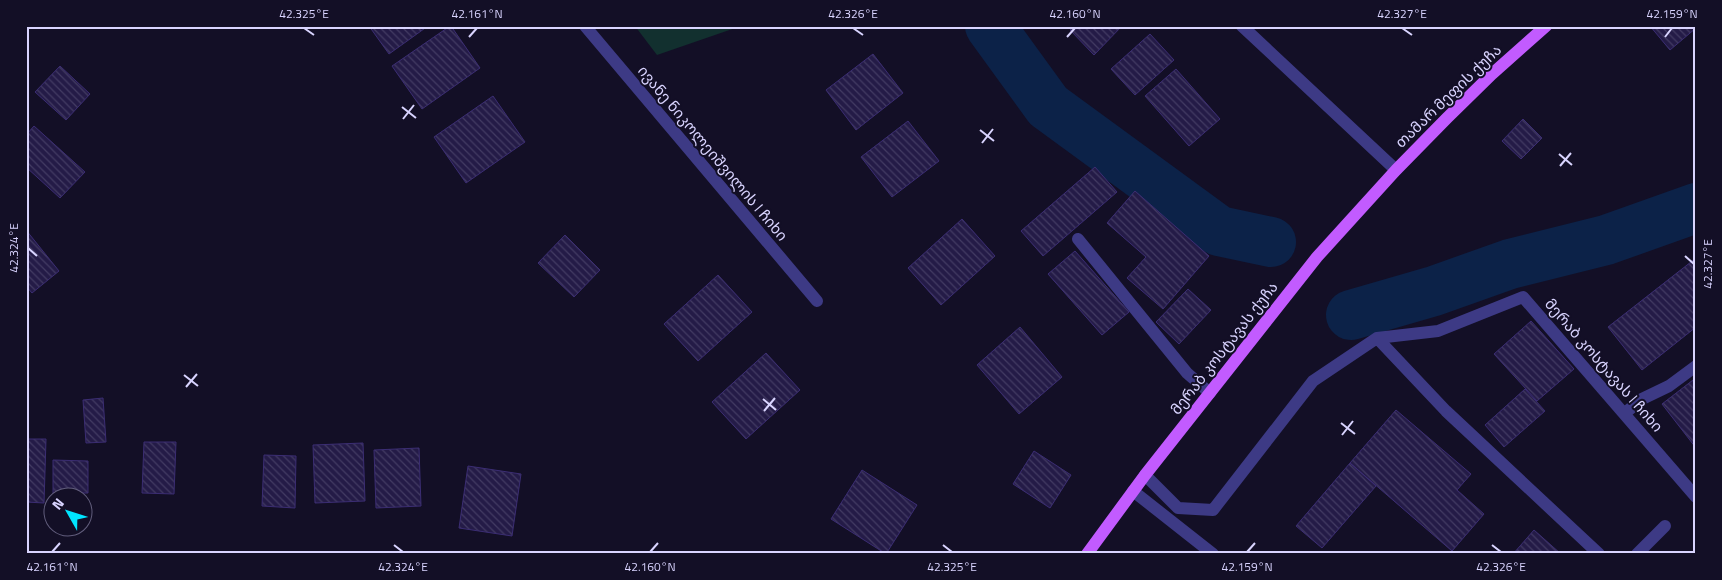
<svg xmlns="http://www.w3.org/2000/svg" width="1722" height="580" viewBox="0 0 1722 580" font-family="'Titillium Web','Noto Sans Georgian',sans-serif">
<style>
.green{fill:#12302f}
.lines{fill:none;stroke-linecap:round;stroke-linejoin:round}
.river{stroke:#0c2248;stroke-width:50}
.building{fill:url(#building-back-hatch);stroke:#3b2d73}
.minor{stroke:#3d3a85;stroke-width:12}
.major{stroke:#c25bff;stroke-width:12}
.ticks{fill:none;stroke:#d9d4ff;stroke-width:2}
.labels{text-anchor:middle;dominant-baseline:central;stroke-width:4;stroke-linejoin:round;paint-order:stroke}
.street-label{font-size:15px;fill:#d9d4ff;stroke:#130f26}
.neatline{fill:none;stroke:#d9d4ff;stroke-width:2}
.ticks-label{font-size:12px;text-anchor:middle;fill:#d9d4ff}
</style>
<defs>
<pattern id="building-back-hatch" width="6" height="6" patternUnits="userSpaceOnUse" patternTransform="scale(1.25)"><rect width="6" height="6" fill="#241b47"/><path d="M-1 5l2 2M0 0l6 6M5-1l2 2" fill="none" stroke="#433b63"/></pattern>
</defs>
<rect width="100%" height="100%" fill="#130f26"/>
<path class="green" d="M635,26H741L657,55Z"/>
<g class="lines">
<path class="river" d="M990,26L1048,106L1219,231L1271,242
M1351,315L1434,291L1510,264L1606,240L1696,208"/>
</g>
<path class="building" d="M369,26H428L389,54Z
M450,26H451L480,68L422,109L392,66Z
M1074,26H1122L1094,55L1070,30Z
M1650,26H1696V28L1670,50Z
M1150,34L1174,60L1135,95L1111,69Z
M873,54L903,93L856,130L826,90Z
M60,66L90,94L66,120L35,92Z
M1176,69L1220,119L1189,146L1145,96Z
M493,96L525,142L466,183L434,137Z
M1523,119L1542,138L1521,159L1502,141Z
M908,121L939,161L892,197L861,157Z
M34,126L85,172L60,198L26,167V135Z
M1095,167L1117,192L1043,256L1021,231Z
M1135,191L1209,256L1163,309L1127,278L1146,257L1107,223Z
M962,219L995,256L941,305L908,268Z
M26,230L59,271L32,293L26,286Z
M565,235L600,270L574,297L538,263Z
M1075,251L1129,312L1102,335L1048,274Z
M1696,258V327L1642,370L1608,327Z
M718,275L752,312L698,361L664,324Z
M1188,289L1211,310L1179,344L1156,322Z
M1531,321L1574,369L1537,401L1494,354Z
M1020,327L1062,377L1019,414L977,365Z
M766,353L800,390L746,439L712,402Z
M1693,380L1696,384V448L1662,404Z
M1525,389L1545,411L1504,447L1485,425Z
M103,398L106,442L86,443L83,400Z
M1396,410L1471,474L1457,490L1484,514L1452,551L1350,463Z
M26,439H46L44,503L26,502Z
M144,442H176L174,494L142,493Z
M363,443L365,501L315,503L313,445Z
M419,448L421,506L376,508L374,450Z
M1034,451L1071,475L1050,508L1013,484Z
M264,455L296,456L295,508L262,506Z
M53,460L88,461V493H53Z
M1350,463L1376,486L1322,548L1296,526Z
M468,466L521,474L512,536L459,528Z
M862,470L917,505L886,554L831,519Z
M1534,530L1561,554H1513Z"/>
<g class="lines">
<path class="minor" d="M585,26L817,301
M1242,26L1396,170
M1078,239L1187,373L1210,393
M1377,338L1446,411L1599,554
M1625,413L1642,399L1669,386L1696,366
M1145,475L1178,508L1213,510L1313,381L1377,338L1438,331L1523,297L1696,497
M1133,491L1213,554
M1637,554L1665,526"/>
<path class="major" d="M1087,554L1145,475L1317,257L1396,170L1447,118L1492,74L1546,26"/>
</g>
<path class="ticks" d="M304,28L314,35M853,28L863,35M1402,28L1412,35M469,37L477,28M1067,37L1075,28M1665,37L1672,28M402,107L416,118M403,119L414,105M980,130L994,141M982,143L993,129M1559,154L1572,165M1560,166L1571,153M28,248L37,256M1685,256L1694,264M184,375L198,386M186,387L197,374M763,399L776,410M764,411L775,398M1341,423L1355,434M1342,435L1353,421M394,545L403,552M943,545L952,552M1492,545L1501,552M52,552L60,543M650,552L658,543M1247,552L1255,543"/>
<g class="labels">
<g class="street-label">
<text transform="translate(1448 96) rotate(-44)">თამარ მეფის ქუჩა</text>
<text transform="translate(713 153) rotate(50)">ივანე ნიკოლეიშვილის I ჩიხი</text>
<text transform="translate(1224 348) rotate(-52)">მერაბ კოსტავას ქუჩა</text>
<text transform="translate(1604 365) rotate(49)">მერაბ კოსტავას I ჩიხი</text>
</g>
</g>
<rect width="1722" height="580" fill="none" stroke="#130f26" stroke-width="55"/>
<g transform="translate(68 512) rotate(309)"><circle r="24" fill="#130f26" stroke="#625e7d"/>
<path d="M0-4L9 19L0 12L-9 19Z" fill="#00e5ff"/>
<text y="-8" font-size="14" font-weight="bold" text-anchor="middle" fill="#d9d4ff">N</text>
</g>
<rect x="28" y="28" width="1666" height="524" class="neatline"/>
<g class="ticks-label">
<text x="304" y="18">42.325°E</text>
<text x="477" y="18">42.161°N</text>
<text x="853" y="18">42.326°E</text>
<text x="1075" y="18">42.160°N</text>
<text x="1402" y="18">42.327°E</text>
<text x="1672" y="18">42.159°N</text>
<text transform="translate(14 248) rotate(-90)" y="4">42.324°E</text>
<text transform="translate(1708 264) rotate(-90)" y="4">42.327°E</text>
<text x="52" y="571">42.161°N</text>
<text x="403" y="571">42.324°E</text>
<text x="650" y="571">42.160°N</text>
<text x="952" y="571">42.325°E</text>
<text x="1247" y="571">42.159°N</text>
<text x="1501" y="571">42.326°E</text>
</g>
</svg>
